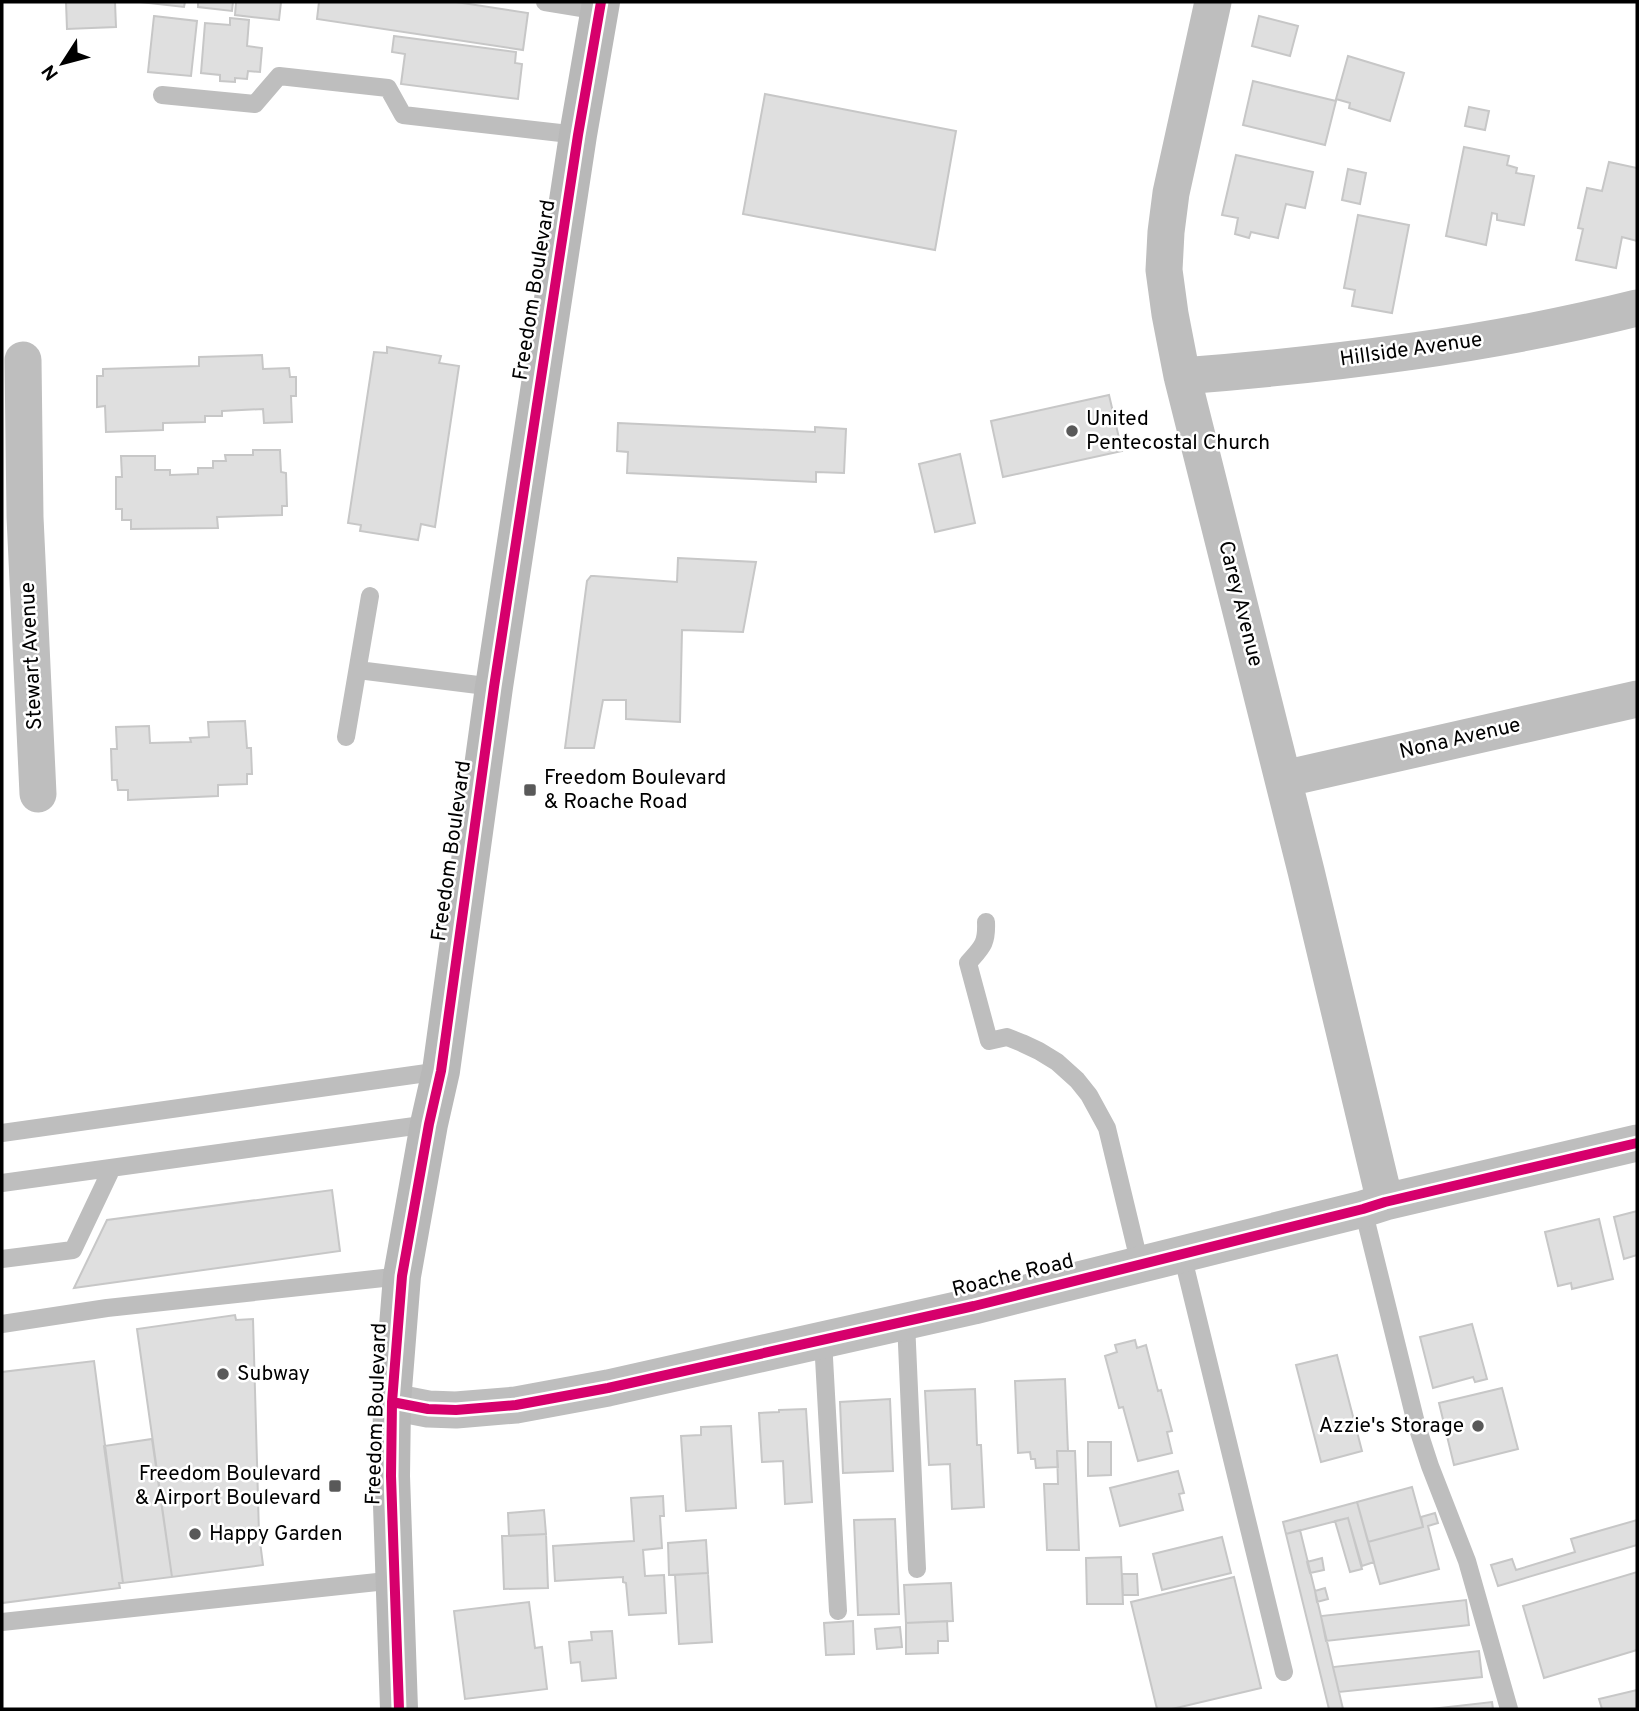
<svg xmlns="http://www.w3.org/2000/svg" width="1639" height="1711" viewBox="0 0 1639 1711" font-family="Overpass,sans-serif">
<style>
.building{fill:#dfdfdf;stroke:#c7c7c7;stroke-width:2}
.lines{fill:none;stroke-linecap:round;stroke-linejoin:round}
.lane{stroke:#bebebe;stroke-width:18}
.street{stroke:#bebebe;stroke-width:37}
.secondary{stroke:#b8b8b8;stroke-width:38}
.cycleway-casing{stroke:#fff;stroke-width:15}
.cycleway{stroke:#d6006c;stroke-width:10}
.poi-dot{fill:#595959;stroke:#fff;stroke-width:2.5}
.labels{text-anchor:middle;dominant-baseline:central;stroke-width:5;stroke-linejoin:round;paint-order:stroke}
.street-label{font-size:21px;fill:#000;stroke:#fff}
.poi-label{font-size:21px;fill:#000;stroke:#fff;text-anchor:start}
</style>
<rect width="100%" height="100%" fill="#fff"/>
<path class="building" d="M66,2H115L116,27L67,29Z
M140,2H185L184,7Z
M198,2H233L232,11L198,7Z
M236,2H281L279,20L235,15Z
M319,2H456L528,13L523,50L317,19Z
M154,16L197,21L191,76L148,72Z
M1259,16L1298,26L1290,56L1252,46Z
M230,18L249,20L247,46L262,48L260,72L248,71L247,79L235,78V82L220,81V75L201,73L205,23L230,25Z
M394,36L516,52L515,63L522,64L518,99L401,84L405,54L392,52Z
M1348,56L1404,73L1390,121L1349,108L1350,103L1336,99Z
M1253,81L1336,101L1325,145L1243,125Z
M765,94L956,131L935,250L743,214Z
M1469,107L1489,111L1485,130L1465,126Z
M1464,147L1509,156L1507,165L1517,168L1516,173L1534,176L1524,225L1497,220V214L1492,213L1486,245L1446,236Z
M1236,155L1313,172L1305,208L1286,204L1278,238L1251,232L1249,238L1235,234L1238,218L1222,215Z
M1609,162L1637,168V241L1622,237L1616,268L1576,260L1583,229L1578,228L1587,188L1602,191Z
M1348,169L1366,173L1360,204L1342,200Z
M1358,215L1409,225L1392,313L1352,306L1355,290L1344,288Z
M387,347L441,356L439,363L459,366L435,527L421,524L418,540L360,531L361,525L348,523L374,352L387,353Z
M262,355L263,369L289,368L290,377H296V396H291L292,422L264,423L263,409L222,411V416H205V422L163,423V430L106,432L105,406L97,407V376H103V369L199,366V357Z
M1109,395L1122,451L1003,477L991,421Z
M618,423L815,432V427L846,429L844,473L816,472V482L627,473L628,452L617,451Z
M253,450H280L281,472L286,473L287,506H282V515L217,517L218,528L131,529V520H122V509H116V477H122L121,456H155V470H170V475L198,474V468H213V461H226L225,455H253Z
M960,454L975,523L935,532L919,464Z
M678,558L756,562L743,632L682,630L680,722L626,719V700H603L594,748H565L587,581L591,576H594L677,582Z
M245,721L247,748H251L252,774H247V784L218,785V796L128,800V790H118L117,780H112L111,749H117L116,727L149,726L150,743L191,742L190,738L209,737L208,722Z
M332,1190L340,1251L74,1288L107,1220Z
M1637,1211V1255L1624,1259L1614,1217Z
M1599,1219L1613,1279L1572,1289L1571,1283L1558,1286L1545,1232Z
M235,1315L236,1320L253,1319L259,1534L263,1565L172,1577L137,1329Z
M1472,1324L1487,1379L1475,1382L1473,1377L1433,1388L1420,1337Z
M1135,1340L1137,1348L1146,1345L1158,1391L1161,1390L1172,1431L1167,1432L1172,1453L1138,1461L1123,1407L1119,1408L1105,1356L1117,1352L1115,1345Z
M1337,1355L1362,1451L1321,1462L1296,1365Z
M94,1361L123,1583H119L120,1588L2,1603V1372Z
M1065,1379L1068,1451H1057L1058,1467L1036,1468L1035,1459H1031L1030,1452L1018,1453L1015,1381Z
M1502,1388L1518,1449L1454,1465L1439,1403Z
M975,1389L977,1445H981L984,1507L952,1509L950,1464L929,1465L925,1391Z
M890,1399L893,1471L843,1473L840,1402Z
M806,1409L812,1502L785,1504L783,1461L762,1462L759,1413L779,1412V1410Z
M731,1426L736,1508L686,1511L681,1436L701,1435V1427Z
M152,1439L172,1577L123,1583L104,1446Z
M1088,1442H1111V1475L1088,1476Z
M1057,1451H1075L1079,1550H1047L1044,1484H1058Z
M1178,1471L1184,1493L1179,1494L1183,1510L1120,1526L1110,1488Z
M1412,1487L1423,1527L1368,1542L1357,1502Z
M663,1496L664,1516H660L662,1548L643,1550L645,1576L664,1575L666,1613L629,1615L626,1583L623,1582V1577L555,1581L553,1546L634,1541L631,1498Z
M1357,1502L1374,1562L1362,1566L1348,1518L1286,1534L1283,1522Z
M544,1510L546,1534L509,1536L508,1513Z
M1435,1513L1438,1523L1428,1526L1439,1569L1380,1584L1368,1542L1423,1527L1421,1517Z
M1348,1518L1362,1569L1350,1572L1335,1521Z
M895,1519L899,1614L858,1615L854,1520Z
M1637,1520V1545L1498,1586L1491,1565L1512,1559L1516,1570L1575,1552L1571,1539Z
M1300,1530L1315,1591L1343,1709H1329L1286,1534Z
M546,1534L548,1588L504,1589L502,1536Z
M1222,1537L1231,1573L1162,1590L1153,1554Z
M706,1540L708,1573L669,1575L668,1543Z
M1121,1557L1123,1604H1087L1086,1558Z
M1322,1558L1324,1570L1310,1573L1307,1562Z
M1637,1572V1650L1544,1678L1523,1606Z
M708,1573L712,1642L679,1644L675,1575Z
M1122,1574H1137L1138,1595H1123Z
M1234,1577L1261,1688L1172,1709H1157L1131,1602Z
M951,1583L953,1621L906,1623L904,1585Z
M1325,1588L1328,1599L1317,1602L1315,1591Z
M1466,1600L1469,1625L1326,1641L1321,1616Z
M529,1602L535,1648L542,1647L547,1689L465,1699L454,1611Z
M853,1621L854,1654L826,1655L824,1623Z
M947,1621L948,1641H938V1653L906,1654V1623Z
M900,1627L902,1647L877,1649L875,1629Z
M612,1631L616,1678L582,1681L580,1662L571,1663L569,1642L592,1640L591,1632Z
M1479,1651L1482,1677L1339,1692L1333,1667Z
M1637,1690V1709H1602L1599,1699Z
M1492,1702L1493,1709H1431Z"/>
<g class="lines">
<path class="lane" d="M545,2L600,11
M162,95L255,104L279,76L388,88L403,115L578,135
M358,670L494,687
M346,737L370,596
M986,922C987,944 982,947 968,963L989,1041L1007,1037L1022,1043L1039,1051L1057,1062L1077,1080L1089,1095L1107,1128L1140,1265
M2,1133L441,1071
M2,1183L429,1124
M1363,1209L1416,1423L1430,1466L1467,1561L1509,1709
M1182,1254L1284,1672
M2,1259L73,1250L112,1168
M906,1322L917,1569
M2,1324L107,1308L402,1276
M823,1340L838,1611
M2,1622L396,1580"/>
<path class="street" d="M1213,2L1171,193L1166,232L1164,270L1170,314L1182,376L1306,871L1385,1202
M23,360L25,517L38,794
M1182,376C1335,364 1489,345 1637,308
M1283,779L1637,699
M392,1402L428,1409L456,1410L516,1405L608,1388L974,1306L1363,1209L1385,1202L1637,1143"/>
<path class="secondary" d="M399,1709L391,1476L392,1402L402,1276L429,1124L441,1071L494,687L578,135L601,2"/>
<defs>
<path id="cycleway" d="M392,1402L428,1409L456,1410L516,1405L608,1388L974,1306L1363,1209L1385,1202L1637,1143
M399,1709L391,1476L392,1402L402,1276L429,1124L441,1071L494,687L578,135L601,2"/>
</defs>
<use href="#cycleway" class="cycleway-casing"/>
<use href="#cycleway" class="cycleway"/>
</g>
<g class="poi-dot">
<circle cx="1072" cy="431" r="7"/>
<rect x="523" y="783" width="14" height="14" rx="3.5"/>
<circle cx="223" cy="1374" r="7"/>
<circle cx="1478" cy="1426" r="7"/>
<rect x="328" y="1479" width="14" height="14" rx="3.5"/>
<circle cx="195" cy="1534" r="7"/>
</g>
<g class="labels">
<g class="street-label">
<text transform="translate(535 290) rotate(-81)">Freedom Boulevard</text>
<text transform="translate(1411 350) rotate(-8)">Hillside Avenue</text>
<text transform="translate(1240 604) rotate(76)">Carey Avenue</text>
<text transform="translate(32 656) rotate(-93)">Stewart Avenue</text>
<text transform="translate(1460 739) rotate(-13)">Nona Avenue</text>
<text transform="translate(452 851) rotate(-82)">Freedom Boulevard</text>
<text transform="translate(1013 1276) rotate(-14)">Roache Road</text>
<text transform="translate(377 1414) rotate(-88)">Freedom Boulevard</text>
</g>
<g class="poi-label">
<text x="1086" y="419">United<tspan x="1086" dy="24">Pentecostal Church</tspan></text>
<text x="544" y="778">Freedom Boulevard<tspan x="544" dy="24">&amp; Roache Road</tspan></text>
<text x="237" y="1374">Subway</text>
<text x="1464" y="1426" text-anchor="end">Azzie's Storage</text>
<text x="321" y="1474" text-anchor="end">Freedom Boulevard<tspan x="321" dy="24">&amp; Airport Boulevard</tspan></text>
<text x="209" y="1534">Happy Garden</text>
</g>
</g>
<rect width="1639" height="1711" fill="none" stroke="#000000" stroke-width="7"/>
<g transform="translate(63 63) rotate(234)" stroke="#ffffff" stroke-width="5" paint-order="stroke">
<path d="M0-5L12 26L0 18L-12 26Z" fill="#000000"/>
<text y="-10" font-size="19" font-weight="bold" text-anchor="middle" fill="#000000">N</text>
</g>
</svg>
